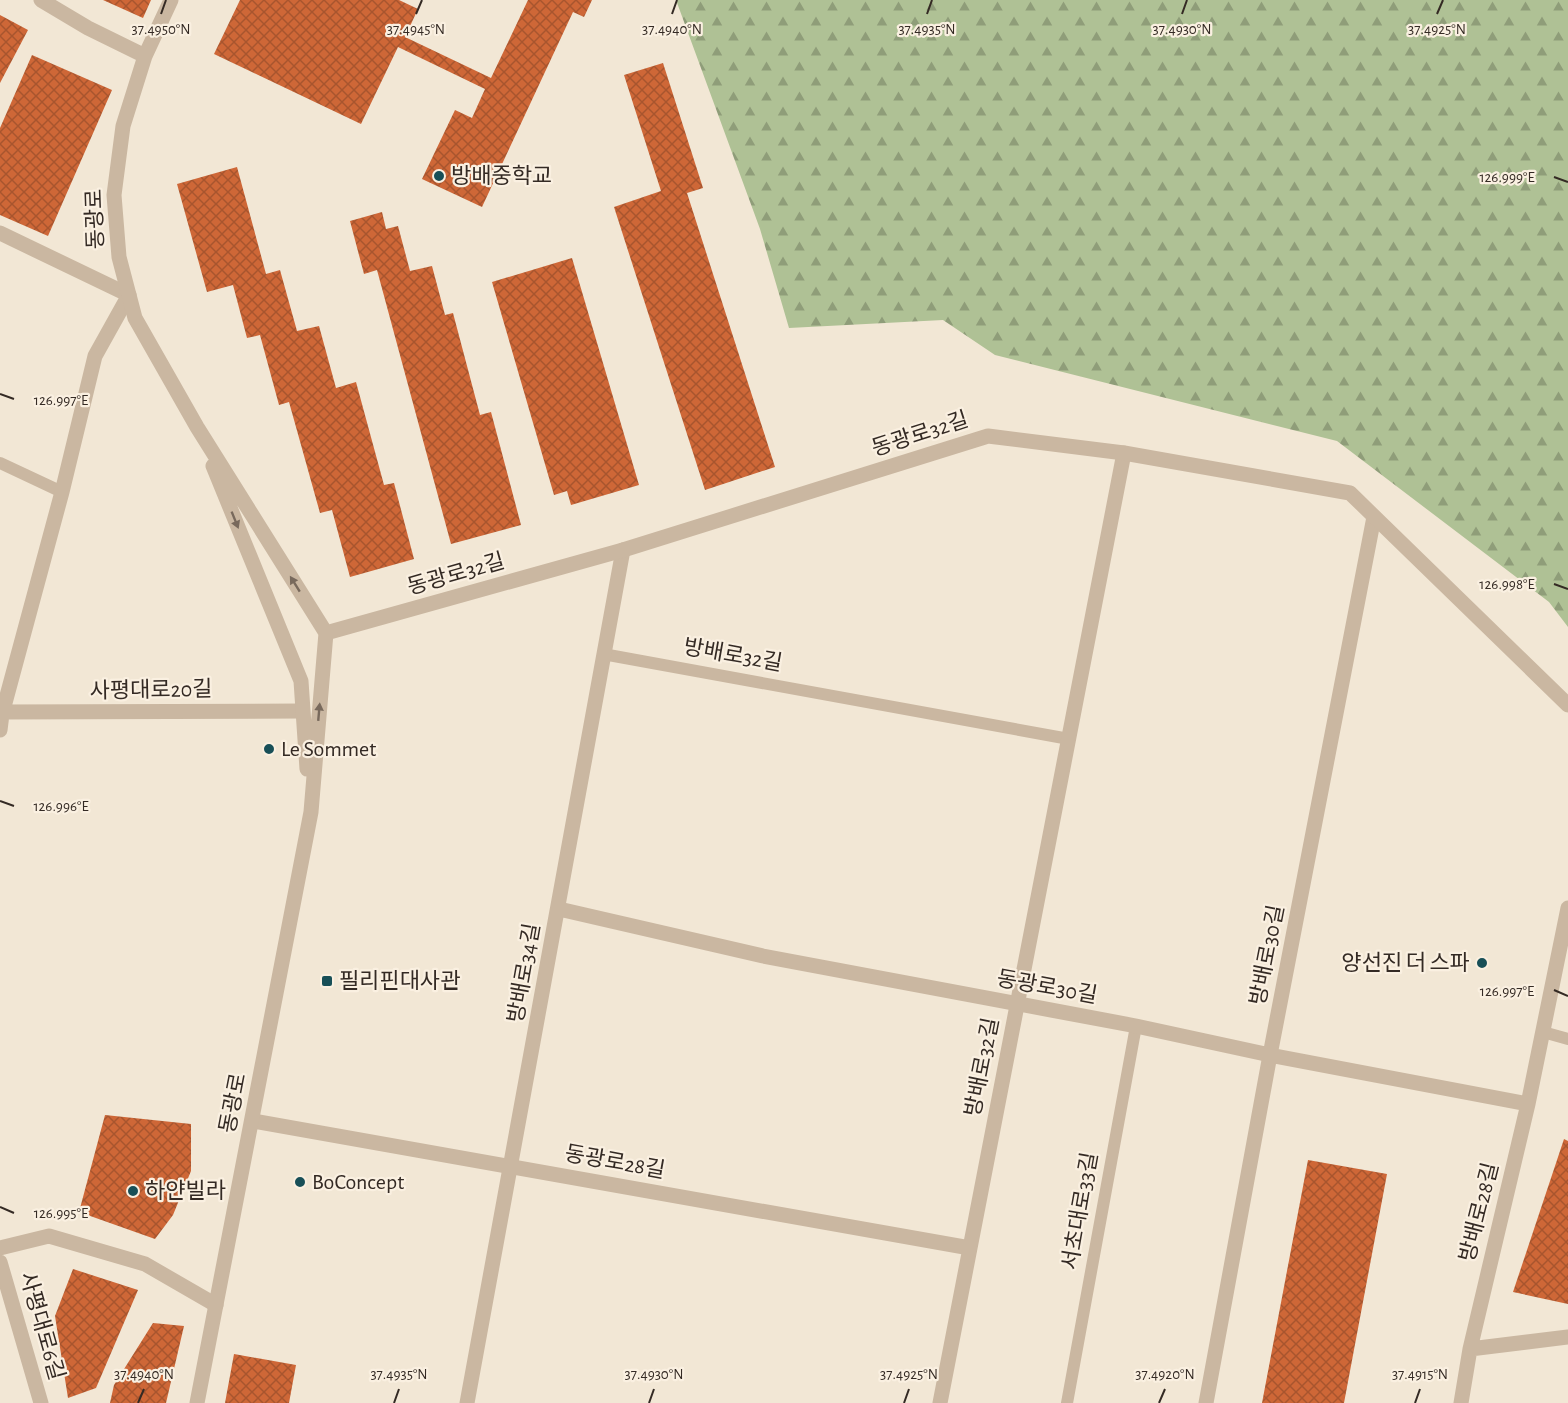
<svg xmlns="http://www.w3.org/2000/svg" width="1568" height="1403" viewBox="0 0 1568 1403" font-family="'Alegreya Sans','Noto Sans KR',sans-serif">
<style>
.forest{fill:url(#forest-firs)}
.building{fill:url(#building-cross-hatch)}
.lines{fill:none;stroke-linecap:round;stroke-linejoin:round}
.service{stroke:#cab7a1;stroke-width:12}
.minor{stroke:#cab7a1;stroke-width:15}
.tertiary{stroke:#cab7a1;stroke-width:15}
.oneway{fill:#78695c}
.ticks{fill:none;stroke:#342a24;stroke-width:2}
.poi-dot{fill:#184f57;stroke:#faf0e1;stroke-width:2}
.labels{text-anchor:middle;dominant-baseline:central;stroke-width:4.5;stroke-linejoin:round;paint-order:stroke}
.poi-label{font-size:22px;fill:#342a24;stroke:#faf0e1;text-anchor:start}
.street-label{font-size:22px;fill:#342a24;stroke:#faf0e1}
.ticks-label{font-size:15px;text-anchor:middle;fill:#342a24;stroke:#faf0e1;stroke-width:4.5;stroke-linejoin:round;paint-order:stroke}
</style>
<defs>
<pattern id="forest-firs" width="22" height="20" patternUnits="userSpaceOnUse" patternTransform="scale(1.5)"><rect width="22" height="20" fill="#afc195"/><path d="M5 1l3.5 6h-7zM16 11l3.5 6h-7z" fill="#8f9d79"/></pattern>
<pattern id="building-cross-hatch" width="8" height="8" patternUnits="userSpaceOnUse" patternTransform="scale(1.5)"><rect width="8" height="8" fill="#ce6737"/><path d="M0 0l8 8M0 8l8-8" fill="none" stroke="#a8552e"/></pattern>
</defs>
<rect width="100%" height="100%" fill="#f2e7d5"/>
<path class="forest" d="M676,0H1568V627L1549,602L1337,441L995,355L943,320L789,328L760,229Z"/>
<path class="building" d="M103,0H151L143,18Z
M240,0H399L418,9L405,37L491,78L528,0H592L584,17L573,12L482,207L422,179L455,110L472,118L485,89L398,47L361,124L214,54Z
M0,15L28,30L0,83Z
M32,55L112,90L48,236L0,215V128Z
M663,63L703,188L687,193L775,467L705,490L614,207L661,191L624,75Z
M237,167L266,274L280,270L297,331L319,326L336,388L356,382L384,485L394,483L414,559L350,577L332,510L320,513L289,402L279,405L260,335L247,338L233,285L207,292L177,184Z
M382,212L386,229L398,226L410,271L432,266L445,315L453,313L480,415L491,412L521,525L451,544L377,270L364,274L350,221Z
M572,258L639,485L571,505L567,491L554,495L492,282Z
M105,1115L191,1124V1171L173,1215L155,1239L79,1212Z
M1564,1139L1568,1141V1304L1513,1292Z
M1308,1160L1387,1174L1344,1403H1262Z
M73,1269L138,1290L96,1388L68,1398L55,1316Z
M153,1323L184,1326L166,1403H110L114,1385Z
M234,1354L296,1365L289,1403H225Z"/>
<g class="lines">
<path class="service" d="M0,463L62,492
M603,654L1069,739
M1543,1032L1568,1039
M1067,1403L1136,1026"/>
<path class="minor" d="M0,233L129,295L95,356L62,492L2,714L0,730
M0,712L302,711
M559,909L763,956L1136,1026L1270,1055L1528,1104
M253,1121L970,1248
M0,1248L49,1236L145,1264L216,1305
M0,1262L41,1403
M1470,1349L1568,1337
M467,1403L623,550
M940,1403L1124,453
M1206,1403L1270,1055L1374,517
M1461,1403L1470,1349L1528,1104L1568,908"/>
<path class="tertiary" d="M41,0L88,28L145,56
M171,0L145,56L123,126L114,195L119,257L135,318L197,427L326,633L311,812L197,1403
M213,466L301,681L307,769
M326,633L623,550L988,436L1124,453L1350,493L1568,705"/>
</g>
<defs><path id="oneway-solid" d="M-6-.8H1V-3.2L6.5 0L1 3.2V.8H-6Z" transform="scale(1.5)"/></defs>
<g class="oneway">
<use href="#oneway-solid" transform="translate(235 520) rotate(68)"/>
<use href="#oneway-solid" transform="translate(295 584) rotate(-122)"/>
<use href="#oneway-solid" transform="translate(319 712) rotate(-85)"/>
</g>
<path class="ticks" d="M161,14L166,0M416,14L422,0M672,14L677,0M927,14L932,0M1182,14L1187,0M1437,14L1443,0M1554,177L1568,182M0,394L14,399M1554,584L1568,589M0,801L14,806M1554,990L1568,996M0,1207L14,1213M138,1403L144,1389M394,1403L399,1389M649,1403L654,1389M904,1403L909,1389M1159,1403L1165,1389M1415,1403L1420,1389"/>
<g class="poi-dot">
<circle cx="439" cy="176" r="6"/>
<circle cx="269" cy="749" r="6"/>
<circle cx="1482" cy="963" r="6"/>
<rect x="321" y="975" width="12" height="12" rx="3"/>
<circle cx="300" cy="1182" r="6"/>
<circle cx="133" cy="1191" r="6"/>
</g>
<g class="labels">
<g class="poi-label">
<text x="451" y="176">방배중학교</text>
<text x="281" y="749">Le Sommet</text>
<text x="1470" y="963" text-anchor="end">양선진 더 스파</text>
<text x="339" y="981">필리핀대사관</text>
<text x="312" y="1182">BoConcept</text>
<text x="145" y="1191">하얀빌라</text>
</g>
<g class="street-label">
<text transform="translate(95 219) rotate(-92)">동광로</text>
<text transform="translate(920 434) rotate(-18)">동광로32길</text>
<text transform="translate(456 574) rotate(-16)">동광로32길</text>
<text transform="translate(733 655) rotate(10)">방배로32길</text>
<text transform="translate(151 690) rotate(-1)">사평대로20길</text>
<text transform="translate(1267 955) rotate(-79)">방배로30길</text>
<text transform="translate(524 973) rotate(-80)">방배로34길</text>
<text transform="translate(1047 987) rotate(10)">동광로30길</text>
<text transform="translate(982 1067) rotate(-79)">방배로32길</text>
<text transform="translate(233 1103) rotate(-79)">동광로</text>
<text transform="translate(615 1162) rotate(10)">동광로28길</text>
<text transform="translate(1080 1211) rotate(-80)">서초대로33길</text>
<text transform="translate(1479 1212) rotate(-76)">방배로28길</text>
<text transform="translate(42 1326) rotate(74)">사평대로6길</text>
</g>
</g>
<g class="ticks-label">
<text x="161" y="34">37.4950°N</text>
<text x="416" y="34">37.4945°N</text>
<text x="672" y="34">37.4940°N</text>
<text x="927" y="34">37.4935°N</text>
<text x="1182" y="34">37.4930°N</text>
<text x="1437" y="34">37.4925°N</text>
<text x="1507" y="182">126.999°E</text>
<text x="61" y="405">126.997°E</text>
<text x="1507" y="589">126.998°E</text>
<text x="61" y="811">126.996°E</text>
<text x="1507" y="996">126.997°E</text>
<text x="61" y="1218">126.995°E</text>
<text x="144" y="1379">37.4940°N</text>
<text x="399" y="1379">37.4935°N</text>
<text x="654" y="1379">37.4930°N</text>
<text x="909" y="1379">37.4925°N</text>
<text x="1165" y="1379">37.4920°N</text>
<text x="1420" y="1379">37.4915°N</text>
</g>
</svg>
